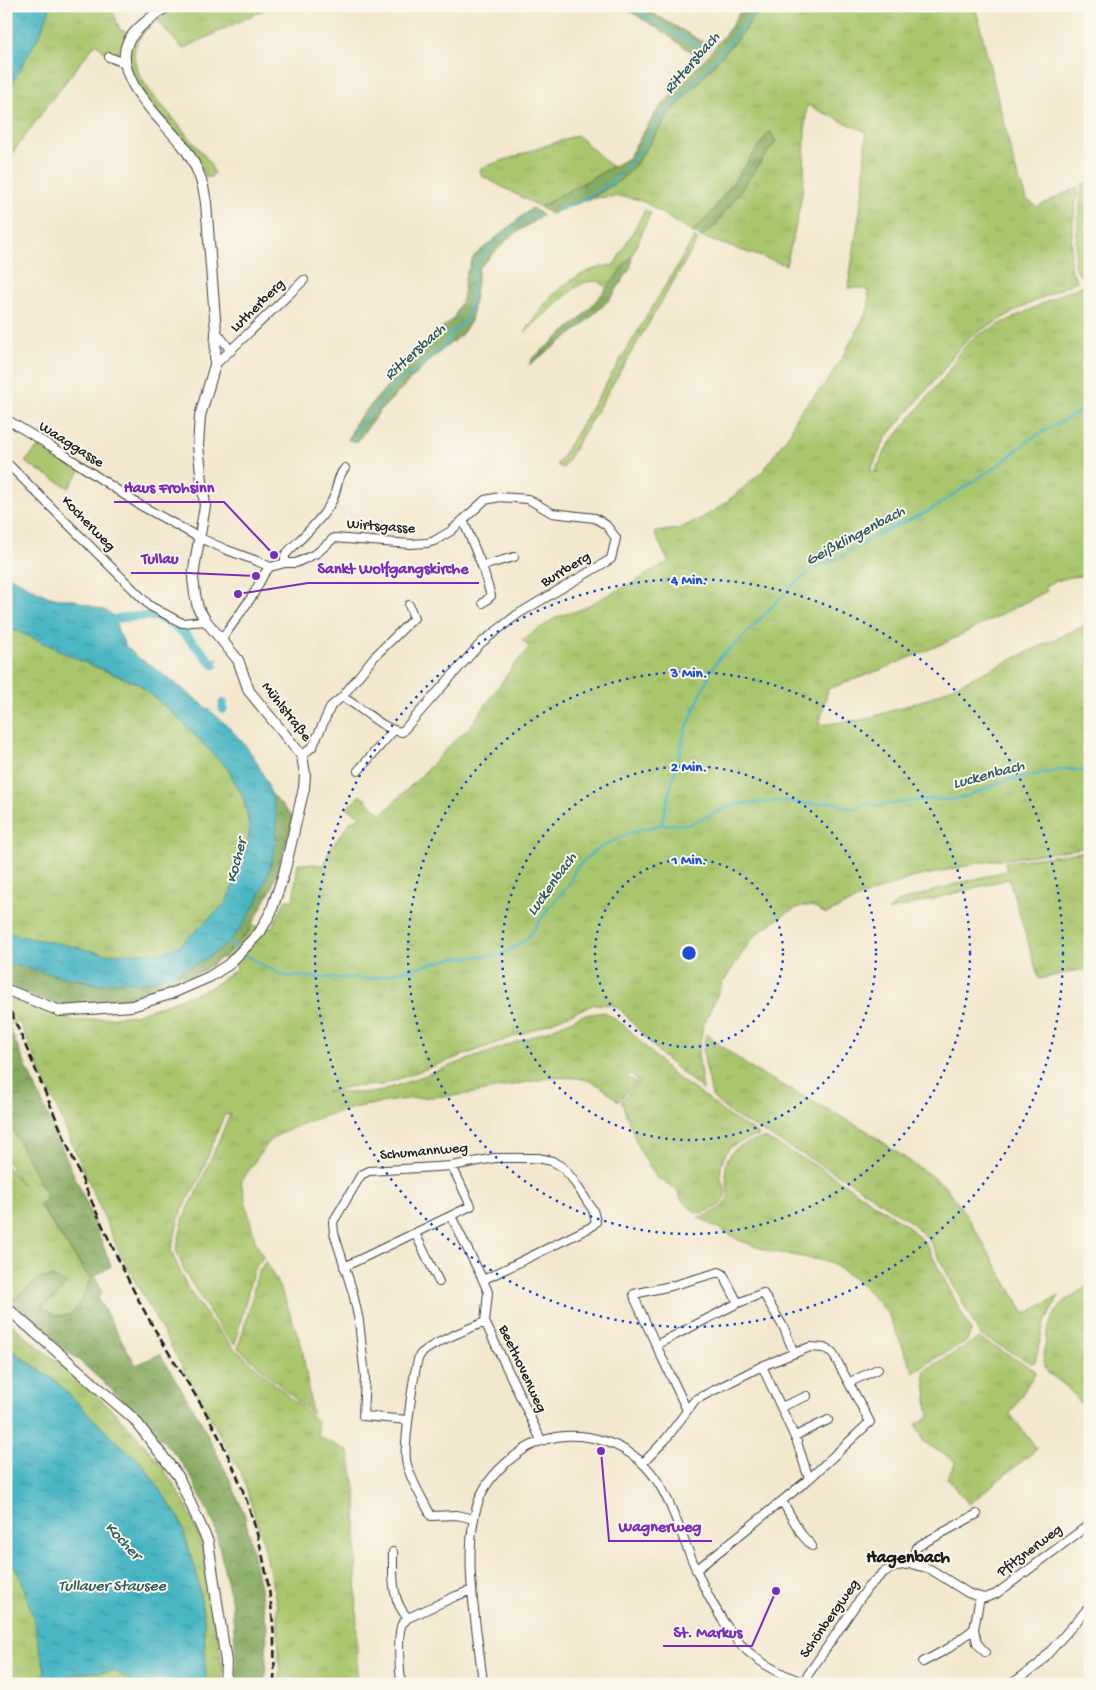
<svg xmlns="http://www.w3.org/2000/svg" width="1096" height="1690" viewBox="0 0 1096 1690" font-family="'Gochi Hand',sans-serif">
<style>
.grass{fill:url(#grass-tufts);stroke:#627144}
.forest{fill:url(#forest-crowns);stroke:#51643e}
.pitch{fill:#a9c66d;stroke:#627144}
.water{fill:url(#water-ripples);stroke:#326970}
.lines{fill:none;stroke-linecap:round;stroke-linejoin:round}
.stream{stroke:#49b6c4;stroke-width:2.5}
.canal{stroke:#49b6c4;stroke-width:9}
.minor-casing{stroke:#3c3a37;stroke-width:10}
.tertiary-casing{stroke:#3c3a37;stroke-width:12}
.minor{stroke:#fff;stroke-width:8}
.tertiary{stroke:#fff;stroke-width:10}
.rail{stroke:#1c1c1c;stroke-width:2.5;stroke-dasharray:8 4;stroke-linecap:butt}
.ring{fill:none;stroke:#1d4ed8;stroke-width:2.5;stroke-dasharray:2.5 5}
.labels{text-anchor:middle;dominant-baseline:central;stroke-width:4;stroke-linejoin:round;paint-order:stroke}
.street-label{font-size:15px;fill:#1c1c1c;stroke:#fbf7ec}
.water-label{font-size:16px;font-style:italic;fill:#2e5a5f;stroke:#fbf7ec}
.quarter-label{font-size:18px;font-weight:bold;fill:#1c1c1c;stroke:#fbf7ec}
.centre{fill:#1d4ed8;stroke:#fbf7ec;stroke-width:2.5}
.ring-label{font-size:15px;text-anchor:middle;font-weight:bold;fill:#1d4ed8;stroke:#fbf7ec;stroke-width:4;stroke-linejoin:round;paint-order:stroke}
.leader{fill:none;stroke:#7b2cbf;stroke-width:2}
.callout-dot{fill:#7b2cbf;stroke:#fbf7ec;stroke-width:2}
.callout-label{font-size:16px;text-anchor:middle;font-weight:bold;fill:#7b2cbf;stroke:#fbf7ec;stroke-width:4;stroke-linejoin:round;paint-order:stroke}
</style>
<defs>
<pattern id="grass-tufts" width="24" height="20" patternUnits="userSpaceOnUse" patternTransform="scale(1.25)"><rect width="24" height="20" fill="#a9c66d"/><path d="M3 7l-1-3M5 7V3M7 7l1-3M15 17l-1-3M17 17v-4M19 17l1-3" fill="none" stroke="#91aa5e"/></pattern>
<pattern id="forest-crowns" width="20" height="18" patternUnits="userSpaceOnUse" patternTransform="scale(1.25)"><rect width="20" height="18" fill="#86ab60"/><path d="M2 6a3 3 0 1 1 6 0M12 15a3 3 0 1 1 6 0" fill="none" stroke="#6d8a4e"/></pattern>
<pattern id="water-ripples" width="26" height="14" patternUnits="userSpaceOnUse" patternTransform="scale(1.25)"><rect width="26" height="14" fill="#49b6c4"/><path d="M2 4q2-2 4 0t4 0M15 11q2-2 4 0t4 0" fill="none" stroke="#3c939e"/></pattern>
</defs>
<rect width="100%" height="100%" fill="#fbf7ec"/>
<filter id="ink" filterUnits="userSpaceOnUse"><feTurbulence type="fractalNoise" baseFrequency=".02" numOctaves="2"/><feDisplacementMap in="SourceGraphic" scale="10" xChannelSelector="R" yChannelSelector="G"/><feConvolveMatrix kernelMatrix="1 2 1 2 8 2 1 2 1" color-interpolation-filters="sRGB"/></filter>
<filter id="wash" filterUnits="userSpaceOnUse"><feTurbulence type="fractalNoise" baseFrequency=".0096" numOctaves="4" result="noise"/><feDisplacementMap in="SourceGraphic" scale="20" xChannelSelector="R" yChannelSelector="G"/><feGaussianBlur stdDeviation="1.12" result="paint"/><feColorMatrix in="noise" values="0 0 0 0 0 0 0 0 0 0 0 0 0 0 0 0 0 1.4 0 .05"/><feComposite in="paint" operator="in"/></filter>
<g filter="url(#wash)">
<rect width="100%" height="100%" fill="#f3e7cd"/>
<path class="grass" d="M6,6H111L120,30L127,32L118,53H117L115,63L96,43L52,99L6,162Z
M172,6H177C141,31 118,47 149,90L209,161L214,173L211,177H206L198,163L139,88L130,68L129,56L134,39L150,22Z
M180,6H272L183,49L158,22Z
M761,6H975L1015,168L1026,199L1037,207L1078,187L1072,231L1070,267L1077,281L1021,308L972,335L954,354L944,369L886,438L870,471L880,472L875,471L889,444L946,375L958,354L974,337L1066,292L1090,283V576C1073,575 1060,579 1045,586L1047,591L951,640L888,667L828,689L819,725L866,719L927,699L1090,623V847L985,862L911,878L869,894L826,914L811,906H803L792,910L763,929L749,943L722,984L703,1026L698,1053L703,1090L662,1056L620,1009L613,1005L595,1004L535,1029L382,1085L348,1087L326,1092L371,1093L382,1091L552,1029L584,1015L605,1012L626,1027L673,1075L708,1099L728,1116L757,1133L758,1136C750,1139 739,1141 732,1146C724,1152 719,1167 721,1178C722,1181 724,1185 725,1189C728,1206 710,1212 696,1213L682,1201L676,1189L656,1177L639,1149L621,1101L637,1084L636,1079L629,1074L626,1077L634,1081L635,1084L618,1101C608,1091 597,1082 583,1079C552,1072 499,1090 467,1094C450,1097 434,1096 417,1098C369,1103 318,1113 275,1137C266,1142 248,1172 241,1182L255,1241L263,1257L253,1271L235,1344L225,1335L212,1316L185,1272L176,1250L184,1217L199,1187L230,1114L224,1115L199,1179L180,1214L171,1251L188,1289L216,1328L235,1349L317,1421L318,1436L349,1452L356,1494L357,1684H280L277,1606L263,1541L242,1475L120,1254L19,1021L6,1026V996L46,1008L75,1021L135,1015L210,988L237,969L236,966L221,957L177,983L111,997L6,983V627L27,635L88,664L137,683L175,715L228,769L244,799L250,831L232,924L272,928L286,899L293,901L298,863L324,865L330,849L351,821L362,817L347,808L360,795L382,814L420,777L449,746L470,727L514,665L530,648L522,640L558,616L577,611L642,578L654,569L669,563L654,532L678,529L702,518L724,504L763,471L791,431L796,416L826,383L845,353L868,309L869,301L868,291L860,288H848L863,191L866,132L807,105C804,129 805,151 804,175C802,205 793,236 786,265L701,237L715,226L776,141L770,131L709,216L692,232C674,224 657,207 639,200C622,195 603,196 586,200L602,192L636,164L668,116L744,31Z
M577,135L612,167L540,207L482,176L480,171L481,168Z
M1090,182V279C1080,279 1077,272 1074,264L1082,184Z
M645,210L651,213L632,255L607,288L598,281L585,282L574,289L525,332C535,319 544,302 557,291C571,278 594,266 614,265Z
M694,238L698,240L563,468L557,465Z
M1090,851V969L1074,971L1039,979L1009,879L888,911L898,902L959,883L1006,871L1005,862Z
M706,1034L752,1069L864,1129L945,1186L965,1213L1025,1314L1059,1296L1044,1324L1035,1362L1031,1363L980,1335L929,1240L912,1223L846,1179L731,1114L712,1097L703,1052Z
M6,1117L45,1192L47,1201L39,1205L90,1279L83,1298L71,1315L56,1316L41,1307L56,1297L40,1278L11,1301L6,1297V1166L22,1185L6,1160Z
M765,1138L822,1169L906,1225L925,1242L971,1331L967,1341L934,1359L914,1373L888,1314L870,1293L853,1278L830,1262L765,1250L741,1241L698,1217C712,1215 720,1210 728,1199C729,1191 726,1183 726,1175C723,1148 743,1144 765,1138Z
M266,1261L284,1297L302,1347L312,1414L238,1348L248,1314L258,1272Z
M1090,1284V1414L1066,1386L1047,1372L1043,1361L1047,1333L1053,1316L1065,1301Z
M6,1319C27,1339 51,1356 73,1375C120,1414 170,1466 194,1523C211,1565 216,1626 223,1671L222,1684H206L204,1619L196,1571L179,1518L140,1461L113,1439L57,1382L6,1346Z
M979,1338L1036,1371L1010,1414L1037,1449L969,1504L947,1478L956,1462L924,1442L916,1424L929,1418L924,1371Z
M6,1551L22,1581L33,1617L60,1682L68,1676L84,1673L116,1671L135,1684H49L41,1677L37,1684H6Z"/>
<path class="forest" d="M620,6H640L710,46L700,58L653,25Z
M743,6H761L744,31L668,116L636,164L621,180L586,200L551,214L540,207L628,158L656,112L710,53L731,27Z
M770,131L776,141L715,226L701,237L692,232L709,216Z
M532,208L543,215L510,237L479,268L471,321L462,334L435,356L411,379L379,412L357,442L348,440L356,422L389,384L413,353L454,318L463,297L465,277L474,256Z
M632,255L631,267L611,298L577,330L529,365L532,359L580,319L607,288Z
M268,790L294,819L271,890L247,934L231,950L205,970L163,988L142,1000L116,1005L68,1007L6,988V963L31,968L52,975L101,984L120,981L145,982L270,868C275,841 280,815 268,790Z
M8,1025L88,1207L111,1266L95,1276L102,1292L98,1299L136,1365L160,1354L199,1418L230,1480L245,1516L260,1588L267,1628L265,1684H235L237,1671L232,1604L214,1524L190,1475L177,1456L134,1410L81,1362L35,1326L11,1301L40,1278L52,1277L66,1284L56,1297L41,1307L56,1316L71,1315L83,1298L90,1279L39,1204L47,1200L45,1192L6,1117V1026Z"/>
<path class="pitch" d="M38,447L80,471L69,488L25,462Z"/>
<path class="water" d="M17,6H51L41,32L6,94V34Z
M6,575L47,596L58,599H71L106,611L114,616L118,631L125,645L137,657L152,666C186,693 228,719 253,756C261,769 269,786 273,801C287,844 258,916 225,945C203,963 174,976 147,982C138,984 129,981 121,981C114,981 108,984 102,984C95,984 87,981 80,980C55,976 31,968 6,963V932L30,938L67,945L106,954L163,952L179,946L226,903L244,859L250,831L244,799L228,769L175,715L137,683L88,664L27,635L6,627Z
M6,1346L57,1382L113,1439L140,1461L179,1518L196,1571L204,1619L206,1684H135L115,1671L84,1673L68,1676L59,1684H37L45,1671L33,1617L22,1581L6,1551Z"/>
<g class="lines">
<path class="stream" d="M628,6L702,48
M556,211C584,200 613,186 632,161C644,146 652,127 665,114C697,79 730,44 758,6
M353,441L359,425L405,375L413,374L425,361L447,343L451,333L466,321L472,295V275L476,263L493,244L529,216L538,215
M214,665L217,659
M661,825L685,732L711,670L721,656L736,644L793,585L815,568L836,559L887,530L927,512L1000,464L1029,440L1090,405
M226,939L228,942L239,950
M243,953L264,966L284,976L336,978H374L454,958L502,955L527,939L548,909L568,886L576,868L594,851L629,833L659,825L690,824L735,804L781,801L808,804L835,802L847,808L855,809L865,803L881,805L931,799L948,800L965,797L1007,780L1065,769L1090,772"/>
<path class="canal" d="M103,621C118,619 135,615 150,616C177,619 196,647 214,665
M223,703V709"/>
</g>
</g>
<g filter="url(#ink)">
<g class="lines">
<defs>
<path id="minor" d="M109,57L125,63
M216,331L231,351
M215,365L304,280
M6,419L62,453L138,504L200,538L227,550L257,561L270,567
M6,462L150,606L182,623L206,621
M463,520L482,566L514,557
M285,563V555C301,538 321,521 332,501C337,491 337,476 345,468
M482,566L491,596L483,603
M222,639L253,595L264,574L270,567L285,563H296L317,553L334,538L410,544L427,543L434,541L451,531L485,500L500,497L528,499L552,513L595,518L606,525L616,538L611,559L518,614L481,643L402,732C382,730 361,706 342,697L331,706L313,746L302,756
M342,697L374,657L414,618L409,605
M358,771L393,731
M451,1216L483,1280L488,1292L485,1322L541,1440
M415,1233L439,1282
M344,1267L471,1206L452,1166
M656,1345L635,1299L634,1294L671,1286L719,1272L723,1274L738,1303
M762,1366L797,1442L809,1479
M850,1382L878,1369
M781,1407L807,1396
M687,1410L656,1345L738,1303L763,1293L784,1328L794,1353
M408,1420L363,1416L365,1377L359,1321L353,1293L334,1233L333,1222L361,1175L369,1171L452,1166L495,1158H538L552,1161L562,1167L571,1177L593,1210L596,1222L591,1227L483,1280
M795,1436L828,1420
M643,1463L666,1439L695,1400L762,1366L810,1347L824,1348L832,1352L870,1422L809,1479L696,1570
M782,1501L802,1535L812,1546
M474,1519L457,1515L431,1516C424,1501 408,1476 406,1460C404,1447 414,1363 420,1355C429,1344 470,1328 485,1322
M393,1552C393,1576 391,1601 408,1618
M911,1564L916,1548L920,1545L977,1514
M974,1629L977,1643L985,1652
M923,1662L949,1648L974,1629L980,1597
M803,1682L868,1587L884,1572L897,1566L911,1564L930,1569L968,1593L980,1597L985,1598L996,1594L1090,1524
M401,1684C400,1672 397,1633 402,1624C404,1622 406,1620 408,1618L456,1596L472,1590
M483,1684C478,1629 460,1553 479,1500C486,1480 503,1464 520,1452C540,1438 563,1433 588,1437C664,1451 669,1510 696,1569C705,1591 718,1615 733,1635C751,1660 778,1673 807,1684
M1011,1684L1038,1665L1090,1606"/>
<path id="tertiary" d="M6,992L10,991L60,1011L132,1006L170,994L209,977L228,965L260,932L271,912L284,873L304,788L305,774L302,756L249,691L238,660L206,621L198,608L195,594L193,579L195,563L205,506L198,446L200,416L215,365L216,331L206,203C203,181 197,166 184,147C164,121 111,78 128,42C136,27 154,16 167,6
M6,1307L134,1419L178,1476L208,1542L226,1662L225,1684"/>
</defs>
<use href="#minor" class="minor-casing"/>
<use href="#tertiary" class="tertiary-casing"/>
<use href="#minor" class="minor"/>
<use href="#tertiary" class="tertiary"/>
<path class="rail" d="M6,1001C50,1100 88,1202 138,1299C157,1336 180,1370 202,1406C253,1493 278,1583 274,1684"/>
</g>
</g>
<g class="ring">
<circle cx="689" cy="953" r="94"/>
<circle cx="689" cy="953" r="187"/>
<circle cx="689" cy="953" r="281"/>
<circle cx="689" cy="953" r="374"/>
</g>
<g class="labels">
<g class="street-label">
<text transform="translate(258 306) rotate(-44)">Lutherberg</text>
<text transform="translate(71 445) rotate(32)">Waaggasse</text>
<text transform="translate(88 524) rotate(46)">Kocherweg</text>
<text transform="translate(381 527) rotate(4)">Wirtsgasse</text>
<text transform="translate(566 570) rotate(-31)">Burrberg</text>
<text transform="translate(286 712) rotate(52)">Mühlstraße</text>
<text transform="translate(424 1152) rotate(-5)">Schumannweg</text>
<text transform="translate(522 1369) rotate(65)">Beethovenweg</text>
<text transform="translate(1030 1551) rotate(-37)">Pfitznerweg</text>
<text transform="translate(830 1619) rotate(-55)">Schönbergweg</text>
</g>
<g class="water-label">
<text transform="translate(693 64) rotate(-49)">Rittersbach</text>
<text transform="translate(416 353) rotate(-42)">Rittersbach</text>
<text transform="translate(856 537) rotate(-28)">Geißklingenbach</text>
<text transform="translate(989 776) rotate(-15)">Luckenbach</text>
<text transform="translate(238 861) rotate(-76)">Kocher</text>
<text transform="translate(553 885) rotate(-54)">Luckenbach</text>
<text transform="translate(122 1542) rotate(47)">Kocher</text>
<text x="112" y="1587">Tullauer Stausee</text>
</g>
<g class="quarter-label">
<text x="908" y="1558">Hagenbach</text>
</g>
</g>
<circle cx="689" cy="953" r="8" class="centre"/>
<g class="ring-label">
<text x="689" y="584">4 Min.</text>
<text x="689" y="677">3 Min.</text>
<text x="689" y="771">2 Min.</text>
<text x="689" y="864">1 Min.</text>
</g>
<path class="leader" d="M274 555L224 502H114M256 576L188 573H131M238 594L308 583H479M601 1451L609 1541H712M776 1591L752 1646H663"/>
<g class="callout-dot">
<circle cx="274" cy="555" r="5"/>
<circle cx="256" cy="576" r="5"/>
<circle cx="238" cy="594" r="5"/>
<circle cx="601" cy="1451" r="5"/>
<circle cx="776" cy="1591" r="5"/>
</g>
<g class="callout-label">
<text x="169" y="492">Haus Frohsinn</text>
<text x="160" y="563">Tullau</text>
<text x="393" y="573">Sankt Wolfgangskirche</text>
<text x="660" y="1531">Wagnerweg</text>
<text x="708" y="1637">St. Markus</text>
</g>
<rect width="1096" height="1690" fill="none" stroke="#fbf7ec" stroke-width="25"/>
</svg>
